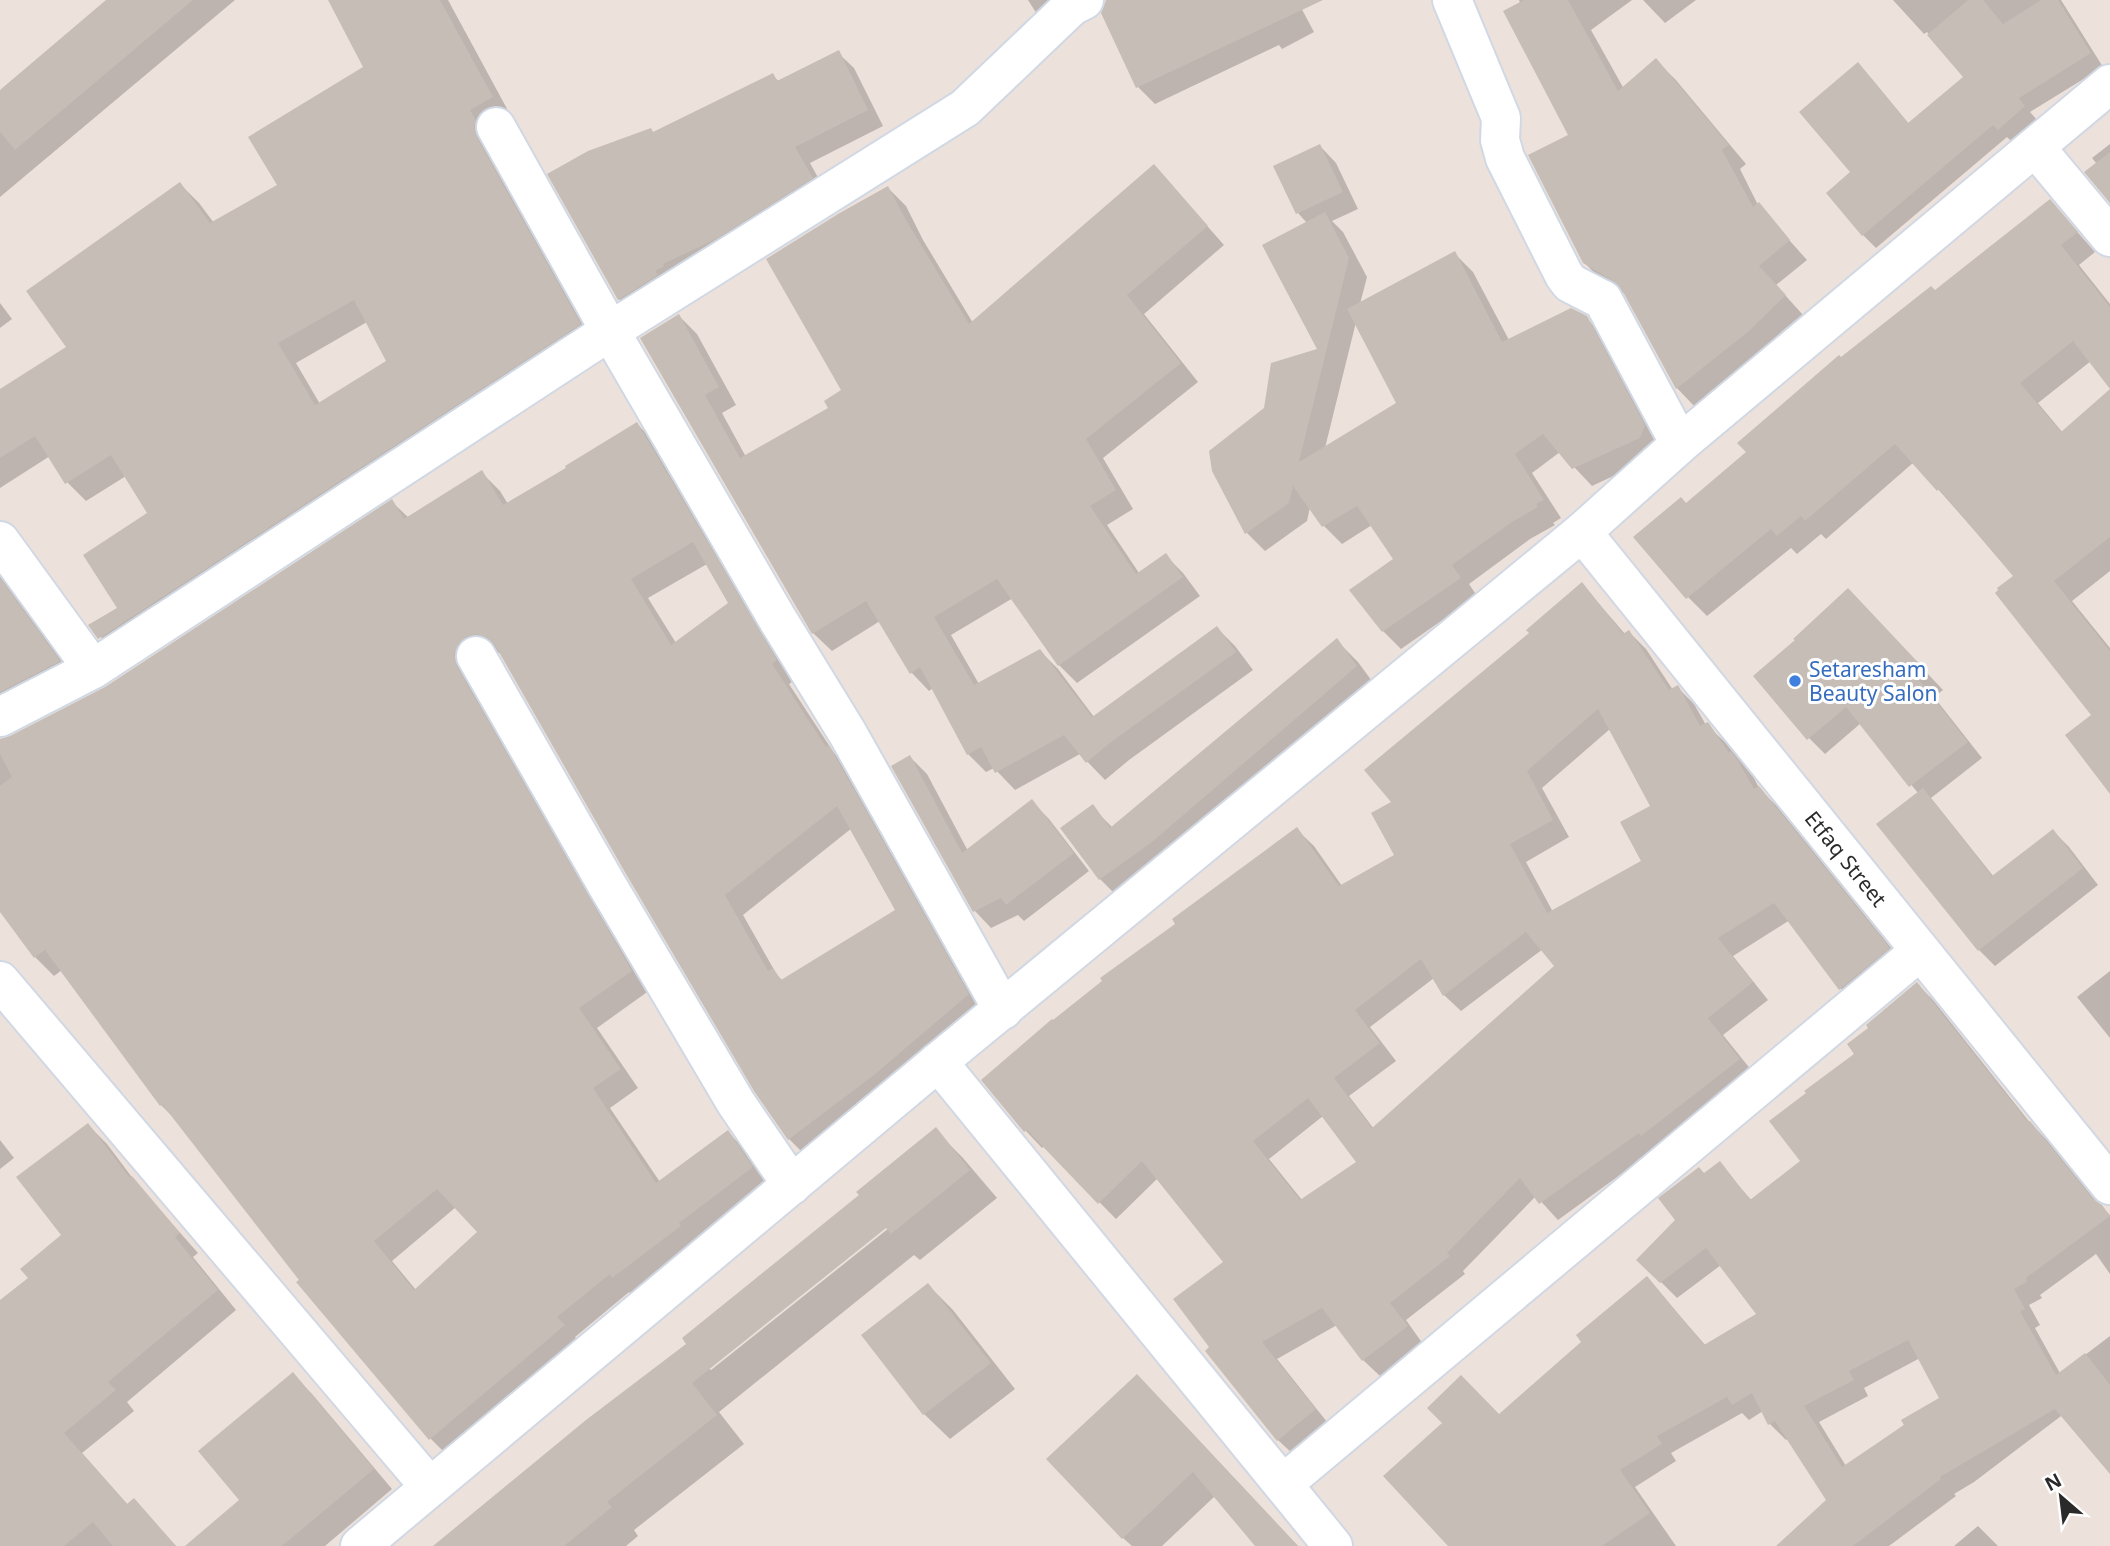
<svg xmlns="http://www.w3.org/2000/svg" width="2110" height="1546" viewBox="0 0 2110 1546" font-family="'Noto Sans',sans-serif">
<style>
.shadow{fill:#0003;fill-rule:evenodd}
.building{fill:#c5bdb6;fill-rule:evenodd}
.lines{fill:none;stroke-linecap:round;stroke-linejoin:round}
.minor-casing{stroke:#d0d8e4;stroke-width:42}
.minor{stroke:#fff;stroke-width:38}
.shop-dot{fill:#3f7fe0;stroke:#fff;stroke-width:2.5}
.labels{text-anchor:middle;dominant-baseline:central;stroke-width:6;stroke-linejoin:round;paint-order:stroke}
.shop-label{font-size:21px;fill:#366cbe;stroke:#fff;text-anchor:start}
.street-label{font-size:21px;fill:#2a2a2a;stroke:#fff}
</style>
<rect width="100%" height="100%" fill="#ede1db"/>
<path class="shadow" d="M109,0H235L0,197V92Z
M346,0H448L511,116L599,343L119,657L91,626L120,609L149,514L126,476L86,501L67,482L50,456L0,488V391L68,348L180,184L199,203L214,223L280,186L365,68ZM367,322L388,362L320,404L296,363Z
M1028,0H1086L1052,28L1035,11Z
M1107,0H1297L1314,32L1282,49L1279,45L1155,104L1138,87Z
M1519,0H1632L1591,30L1624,89L1656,61L1675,79L1746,164L1740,169L1758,205L1807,260L1776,285L1803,315L1749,364L1695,407L1677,388L1627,295L1603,282L1584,262L1570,135Z
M1643,0H1696L1665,23Z
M1893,0H2061L2103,67L2030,112L2037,120L2012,142L2007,137L1876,248L1863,235L1853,172L1871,78L1909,124L1965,77L1927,32L1924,34Z
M838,53L854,68L883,126L810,163L827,194L635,315L619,299L651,130L655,134L773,75L779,82Z
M2110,144V200L2097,164L2092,158Z
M1320,146L1336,163L1358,209L1332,221L1343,232L1367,277L1360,304L1455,254L1473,272L1509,340L1586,318L1605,337L1662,444L1658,455L1592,486L1560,452L1532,473L1561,518L1553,523L1555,525L1530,539L1469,584L1477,596L1401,649L1383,631L1396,559L1372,525L1342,544L1324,526L1310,507L1307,521L1265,551L1247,533L1265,409L1319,350L1307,223L1298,213ZM1356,322L1398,403L1325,448Z
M1154,166L1224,245L1144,314L1198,382L1103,458L1133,509L1107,525L1139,573L1165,555L1183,573L1200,596L1077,683L1059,665L1013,598L951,635L979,684L1040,651L1058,669L1094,717L1217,628L1235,646L1253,670L1129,760L1105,780L1080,754L1015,790L994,768L986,772L968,754L933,688L929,691L911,672L880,621L832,651L813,633L642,339L679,316L697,334L736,405L722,413L746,457L830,408L844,391L888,188L906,206L923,240L973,323Z
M2050,201L2095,252L2079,265L2110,304V386L2091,361L2038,403L2063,433L2110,421V571L2072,601L2110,648V791L2093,715L2015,576L1914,462L1826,539L1821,534L1797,554L1791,548L1707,616L1688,597L1687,505L1748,453L1841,359L1936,292Z
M0,303L12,319L0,328Z
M637,424L656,443L795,680L789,684L834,753L848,766L987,1014L808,1158L789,1139L502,654L497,652L484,656L650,990L597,1028L638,1088L610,1108L660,1182L728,1132L746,1151L771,1187L632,1296L629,1292L575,1337L582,1344L449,1457L431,1439L302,1280L178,1122L161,1105L62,970L54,976L35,957L0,909V741L10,738L104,690L392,502L409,518L481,472L500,491L508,504ZM707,564L731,603L676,643L648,598ZM852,828L898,910L783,981L777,975L743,915ZM456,1207L479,1232L416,1290L392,1261Z
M0,573L78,681L0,725Z
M1582,584L1625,634L1629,632L1646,649L1673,690L1677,687L1694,704L1706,725L1724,741L1754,778L1760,790L1776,805L1905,965L1857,1005L1841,989L1790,920L1733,956L1768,1000L1723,1035L1756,1076L1558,1220L1536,1196L1463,1271L1465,1274L1406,1320L1423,1344L1380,1376L1363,1360L1337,1325L1277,1359L1331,1427L1295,1456L1278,1440L1212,1348L1225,1262L1158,1178L1116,1219L1044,1146L1042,1148L1026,1131L984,1080L1297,830L1314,846L1342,886L1397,856L1393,803L1531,633ZM1610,729L1653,806L1644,862L1553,912L1526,862L1569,837L1542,788ZM1543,949L1557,966L1374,1129L1349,1096L1396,1061L1370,1027L1434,978L1444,995L1461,1011ZM1323,1116L1358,1163L1302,1200L1269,1159Z
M1864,606L1943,690L1934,697L1982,758L1931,798L1994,877L2053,831L2069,847L2098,885L1995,966L1979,950L1918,793L1861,723L1825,754L1809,738Z
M1337,641L1358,662L1377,688L1121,900L1100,879L1092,807L1113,828Z
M910,757L927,774L968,851L1032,802L1049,819L1089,871L1024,921L1018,915L991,928L975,911Z
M2110,971V1038L2077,997Z
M1917,984L1933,1000L2031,1124L2046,1139L2099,1205L2110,1215V1274L2096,1254L2040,1295L2042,1298L2029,1305L2040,1325L2035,1328L2077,1404L1974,1482L1954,1494L1956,1496L1889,1546H1782L1828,1500L1788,1438L1786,1440L1770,1424L1763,1411L1749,1420L1742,1413L1671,1453L1676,1461L1635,1487L1676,1546H1450L1499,1416L1583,1342L1647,1278L1706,1346L1759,1314L1721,1265L1677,1298L1639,1260L1678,1220L1704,1175L1719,1163L1752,1201L1802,1162L1857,1055ZM1920,1358L1941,1399L1846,1466L1819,1422L1868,1396L1864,1388Z
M88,1125L107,1144L137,1184L198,1253L193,1257L236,1310L127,1402L134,1411L82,1453L128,1505L134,1501L176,1546H0V1302L30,1279L63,1235Z
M935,1130L963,1158L997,1198L920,1260L914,1255L719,1412L744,1444L634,1530L638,1536L626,1546H436L688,1344ZM892,1221L894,1224L711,1370L708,1368Z
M0,1140L14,1158L0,1169Z
M928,1285L953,1310L1015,1389L950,1439L924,1414L864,1335Z
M2110,1336V1471L2064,1371Z
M293,1375L312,1394L392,1489L325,1546H188L241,1500Z
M1161,1400L1298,1546H1258L1215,1496L1162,1546H1132L1123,1538Z
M1978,1526L1998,1546H1954Z"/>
<path class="building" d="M106,0H193L15,150L0,132V90Z
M328,0H440L493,97L470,110L476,121L474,127L477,138L581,324L98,639L88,625L117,608L83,555L147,513L111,455L65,484L35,436L0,458V389L66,347L26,291L180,182L210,223L277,185L248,137L363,67ZM354,300L386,361L315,405L278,343Z
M1106,0H1323L1136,88L1101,13Z
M1524,0H1568L1618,91L1656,58L1729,145L1722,150L1753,207L1759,202L1790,240L1759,266L1786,295L1749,331L1676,389L1622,290L1613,281L1583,263L1528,155L1568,135L1503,11Z
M1968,0H1983L2003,24L2041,0H2058L2091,53L2019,98L2025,106L1998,130L1993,125L1862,236L1826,193L1850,172L1799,112L1858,62L1908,123L1963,77L1927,35Z
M839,50L868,110L795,147L813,178L714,240L663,264L664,266L655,271L658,275L618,300L547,174L588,151L651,128L653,132L773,73L777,81Z
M1320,144L1343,192L1296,214L1273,166Z
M2110,152V203L2084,172Z
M1154,164L1208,226L1127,295L1181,363L1086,439L1116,490L1090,506L1136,574L1166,553L1183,577L1058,666L997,579L934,617L974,685L1040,649L1092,717L1217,626L1236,652L1111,742L1086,763L1064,735L995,773L981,747L967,755L920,667L910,674L866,601L812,634L640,338L679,314L719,387L705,395L740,458L828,408L824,401L841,390L766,259L838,214L888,186L906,220L969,324Z
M2050,199L2078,232L2061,245L2110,307V389L2073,341L2020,383L2061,432L2110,389V537L2054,581L2110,651V794L2065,735L2091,715L1995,593L1998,590L1997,588L2013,576L1939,489L1937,491L1895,444L1805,521L1801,516L1777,536L1771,529L1686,599L1633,537L1681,497L1686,503L1746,452L1737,443L1839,355L1841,357L1931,286L1935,290Z
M1325,212L1349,258L1299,462L1396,403L1347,309L1455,251L1502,342L1571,308L1587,316L1645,425L1640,438L1572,469L1543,434L1515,454L1544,500L1536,504L1538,507L1512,522L1452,565L1461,578L1382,632L1349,590L1393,559L1357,506L1322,527L1293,486L1289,503L1245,534L1212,471L1209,451L1264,408L1271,363L1317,349L1262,245Z
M637,422L777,660L772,664L826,747L829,745L969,994L874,1075L788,1140L754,1091L626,874L495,645L488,638L477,634L465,637L458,644L454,655L457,667L632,971L579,1008L621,1069L593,1088L656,1183L728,1130L753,1167L679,1223L681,1226L612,1278L610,1274L557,1317L565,1325L429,1440L296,1282L299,1280L162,1104L160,1106L45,950L34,958L0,912V786L12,777L0,754V739L10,736L105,687L392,499L404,519L482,470L503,505L566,468L565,466ZM693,542L728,603L671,645L631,579ZM837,806L895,910L781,980L773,968L768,971L725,895ZM437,1189L477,1232L414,1290L374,1241Z
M0,578L60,661L0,692Z
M1582,582L1623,634L1629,630L1669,690L1678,685L1700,726L1708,722L1729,753L1731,751L1737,759L1754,789L1759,786L1890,948L1839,990L1774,903L1718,938L1753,982L1708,1018L1740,1059L1641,1136L1639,1133L1539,1204L1520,1178L1447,1253L1450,1256L1390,1303L1408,1326L1362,1361L1322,1308L1262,1342L1316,1409L1277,1441L1205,1351L1209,1347L1173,1299L1223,1262L1142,1161L1098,1204L1027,1130L1024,1132L981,1080L1052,1019L1053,1020L1102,981L1100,978L1175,924L1172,919L1297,827L1339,886L1394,855L1371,813L1391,802L1364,770L1529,633L1526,630ZM1598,709L1650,806L1620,822L1641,861L1547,913L1510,844L1553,820L1527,771ZM1526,932L1554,966L1372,1128L1334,1078L1380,1043L1355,1010L1421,959L1443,996ZM1308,1098L1356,1162L1300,1200L1253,1141Z
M1848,588L1928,673L1919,680L1968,742L1909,787L1846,707L1807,740L1753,676L1795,640L1793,639Z
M1337,638L1357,666L1152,842L1099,880L1060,828L1093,804L1110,828Z
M910,755L962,853L1032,799L1074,853L1006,905L1001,898L973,912L891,766Z
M1923,788L1992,876L2053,829L2083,868L1978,951L1876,824Z
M1917,982L2028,1122L2030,1121L2093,1199L2102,1205L2110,1216L2026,1278L2027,1282L2014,1289L2025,1309L2020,1311L2056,1375L2085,1353L2110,1385V1474L2055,1409L1940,1477L1941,1479L1853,1546H1776L1826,1500L1775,1421L1768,1425L1752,1393L1732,1405L1727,1397L1657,1436L1662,1444L1620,1470L1650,1513L1602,1546H1448L1383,1476L1442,1423L1427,1408L1461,1375L1499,1414L1581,1342L1576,1335L1647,1276L1704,1345L1756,1314L1706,1248L1660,1283L1636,1260L1675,1220L1658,1198L1699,1167L1704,1173L1720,1161L1750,1200L1800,1161L1769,1121L1806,1093L1804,1091L1854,1054L1847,1044L1868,1028L1866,1025ZM1908,1340L1939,1398L1901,1420L1904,1425L1842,1467L1804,1406L1854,1380L1849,1371Z
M88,1123L130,1178L132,1176L180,1233L175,1237L218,1290L108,1382L116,1390L64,1433L127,1504L134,1498L176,1546H113L93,1522L64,1546H0V1300L28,1278L20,1269L61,1235L16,1177Z
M936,1127L970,1170L891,1234L886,1228L692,1383L717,1415L607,1502L612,1507L564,1546H433L586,1420L686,1344L682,1338L859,1195L856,1192Z
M928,1283L991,1363L923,1415L861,1335Z
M293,1372L374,1469L282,1546H185L239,1500L198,1451Z
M1137,1374L1209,1451L1298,1546H1255L1193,1472L1122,1539L1046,1459Z"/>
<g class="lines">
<defs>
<g id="minor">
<path d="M1452,0L1501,118L1500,140L1505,158L1564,275L1570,283L1603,300L1680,444"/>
<path d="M496,127L610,331L778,620L848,734L1003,1010"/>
<path d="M2035,147L2110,237"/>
<path id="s1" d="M1582,532L2110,1185"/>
<path d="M0,541L93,669"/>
<path d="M476,656L607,885L736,1103L792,1185"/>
<path d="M0,717L93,669L610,331L965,108L1072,6L1084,0"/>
<path d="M0,981L430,1487"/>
<path d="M938,1062L1333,1546"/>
<path d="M1283,1484L1920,951"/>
<path d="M360,1546L938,1062L1582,532L1680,444L2110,84"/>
</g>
</defs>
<use href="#minor" class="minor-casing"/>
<use href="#minor" class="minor"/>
</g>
<circle class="shop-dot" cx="1795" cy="681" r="7"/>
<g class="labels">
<g class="shop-label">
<text x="1809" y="669">Setaresham<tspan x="1809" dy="24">Beauty Salon</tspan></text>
</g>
<g class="street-label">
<text stroke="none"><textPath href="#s1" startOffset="420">Etfaq Street</textPath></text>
</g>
</g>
<g transform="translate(2061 1497) rotate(332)" stroke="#ffffff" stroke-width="5" paint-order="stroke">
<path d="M0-5L12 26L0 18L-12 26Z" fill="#2a2a2a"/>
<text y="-10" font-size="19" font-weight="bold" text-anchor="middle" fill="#2a2a2a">N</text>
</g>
</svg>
